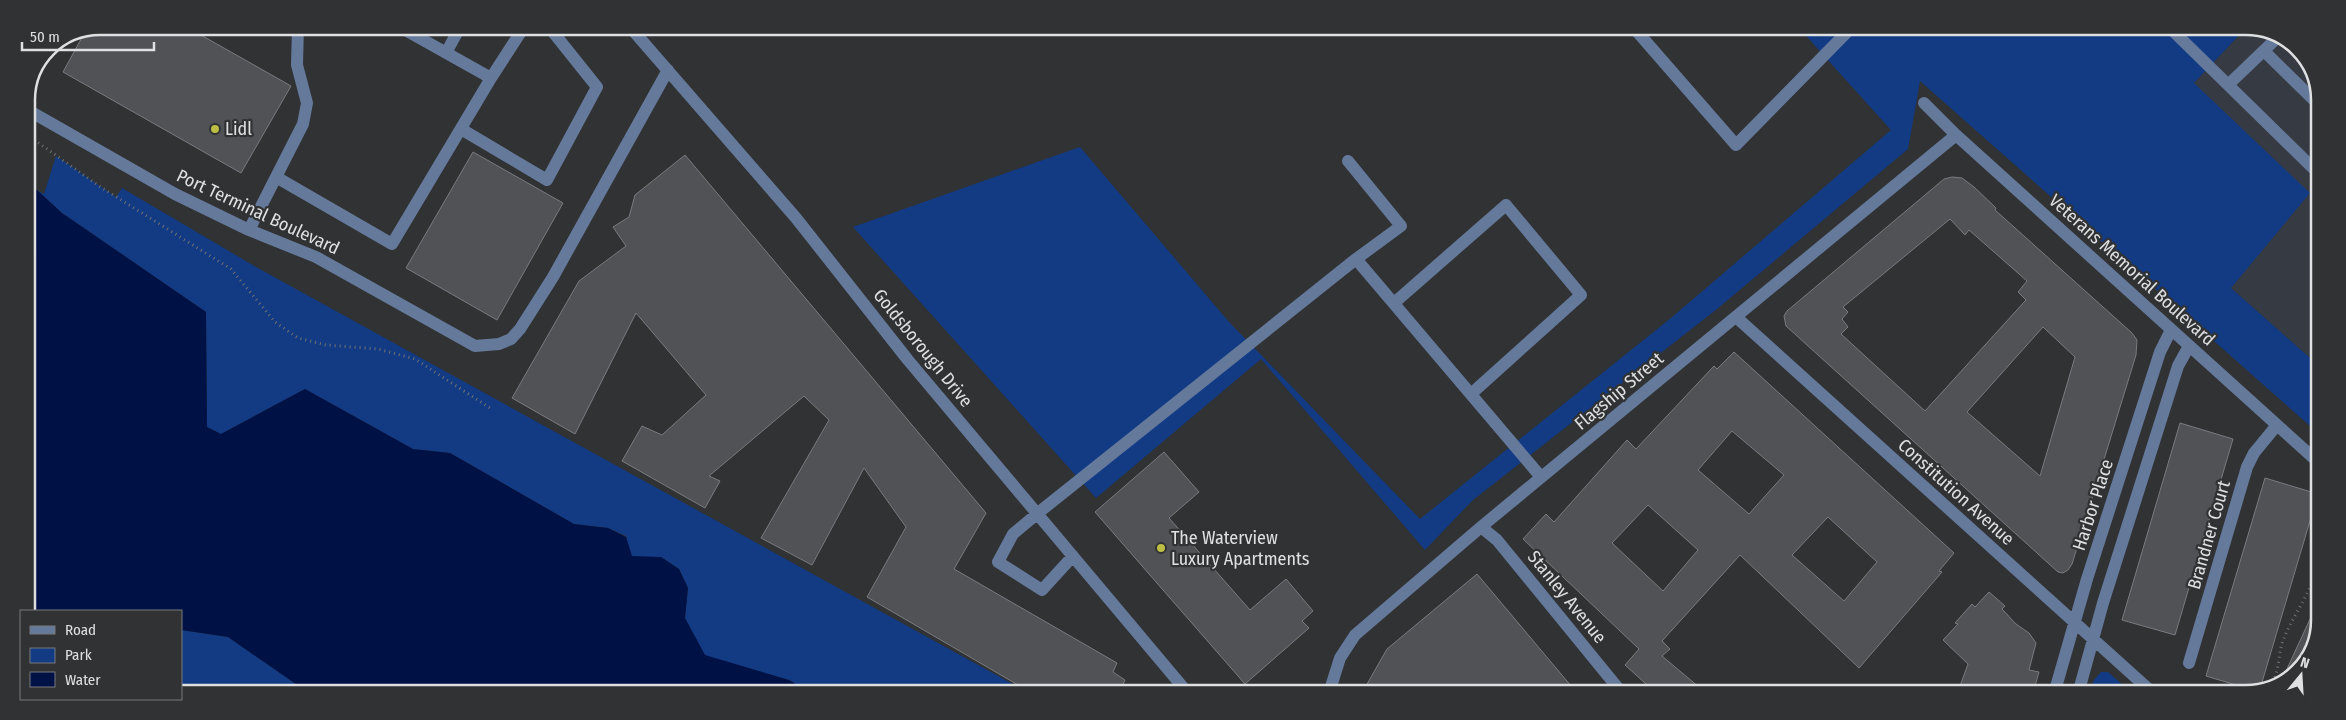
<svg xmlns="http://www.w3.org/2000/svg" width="2346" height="720" viewBox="0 0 2346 720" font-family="'Fira Sans Condensed',sans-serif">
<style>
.built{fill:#363a42}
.green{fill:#133b84}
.water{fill:#001146}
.building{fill:#505255;stroke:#797b7e;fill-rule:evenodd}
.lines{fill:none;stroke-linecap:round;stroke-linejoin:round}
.path{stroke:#707173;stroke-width:3;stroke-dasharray:1 4;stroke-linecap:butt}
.minor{stroke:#65799b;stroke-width:12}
.poi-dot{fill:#bcbf44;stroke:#303234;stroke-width:2}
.labels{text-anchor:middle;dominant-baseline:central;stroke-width:4.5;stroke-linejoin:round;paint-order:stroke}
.poi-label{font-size:18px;fill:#dfe0e2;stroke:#303234;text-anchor:start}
.street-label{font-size:18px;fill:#dfe0e2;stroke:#303234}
.rim{fill:none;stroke:#dfe0e2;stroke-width:2.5}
</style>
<rect width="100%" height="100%" fill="#303234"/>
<path class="built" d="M2245,29H2265L2304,55L2320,95L2318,365L2231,288L2194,83Z"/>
<path class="green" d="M1799,28L2245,29L2194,83L2310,193L2231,288L2318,365V433L1920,81L1908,149L1717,309L1473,500L1425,550L1261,359L1096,498L853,227L1080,147L1229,322L1420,519L1671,318L1891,130Z
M56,156L116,197L122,188L256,267L1027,692H877L870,688L810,692L789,680L705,656L685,618L688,588L679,569L661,557H631L626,536L608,528L574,524L450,453L413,449L305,389L221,434L207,427L206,312L62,213L38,191L44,194Z
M181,630L228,637L306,691H181Z
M2101,672H2108L2133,694H2089L2094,680Z"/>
<path class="water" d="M26,180L62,213L206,312L207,427L221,434L305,389L413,449L450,453L574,524L608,528L626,537L632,556L661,557L679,569L688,588L685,618L705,655L789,680L810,692L306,691L228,637L181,630V611H26Z"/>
<path class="building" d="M100,26H185L291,86L241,173L63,72L85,32Z
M473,152L563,203L497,320L406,268Z
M685,155L986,513L954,569L1117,663L1113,672L1125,680L1120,692H1030L867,597L906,527L864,468L812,565L761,538L829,420L804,396L709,476L720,481L705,508L622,461L642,426L662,435L706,395L636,313L575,434L512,398L579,281L626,246L613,227L629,217L635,195Z
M1952,177L1962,178L1974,187L1996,208L1995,210L2132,333L2137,340L2136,355L2072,564L2068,570L2063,573L2058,572L1786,326L1784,316L1787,311L1944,179ZM1950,219L1965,235L1969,230L2027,281L2018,292L2026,300L1925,411L1841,334L1848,327L1842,319L1848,312L1843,307ZM2043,327L2075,357L2040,476L1967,412Z
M1734,352L1954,553L1939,571L1942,572L1859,668L1740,555L1662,641L1670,649L1662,656L1706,693H1656L1625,665L1639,649L1523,539L1546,514L1554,522L1627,440L1636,449L1714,366L1717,369ZM1732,431L1784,475L1749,514L1698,470ZM1648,505L1698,550L1663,591L1612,543ZM1828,517L1877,562L1844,601L1792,555Z
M2180,423L2233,439L2175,635L2122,620Z
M1164,452L1199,492L1169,518L1250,610L1286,579L1313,611L1302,621L1309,628L1245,684L1095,512Z
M2265,478L2318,494L2260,689L2256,691L2206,676Z
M1477,574L1577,693H1362L1387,649Z
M1989,592L2005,606L2002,609L2016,624L2029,633L2036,643L2029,670L2039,672L2033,693H1976L1959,689L1968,664L1943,640L1958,624L1955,623L1972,604L1975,607Z
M2317,604V639L2293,675L2286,671Z"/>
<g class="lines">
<path class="path" d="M26,134L99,186L231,269L275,322L298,338L326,345L378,349L415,359L493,410
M2270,686C2281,671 2277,654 2284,638C2294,613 2313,591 2317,564"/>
<path class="minor" d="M400,27L491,78L524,27
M630,27L796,218L908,360L1187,692
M1634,28L1736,145L1851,28
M2171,29L2319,174
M2264,51L2320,106
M446,53L460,27
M2229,84L2278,37
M1924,103L1956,135L2318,462
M26,109L175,194L249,230L316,257L475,346L499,344L511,339L520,329L553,277L668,70
M461,129L547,180L597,87L549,27
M276,177L392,244L491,78
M249,230L303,124L307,103L297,65L298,26
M1356,259L1541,477
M1394,303L1506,205L1581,295L1471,394
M1736,317L2154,694
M1481,527L1497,540L1622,693
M1073,556L1042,590L998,562L1013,534L1038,513L1356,259L1401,226L1348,161
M2189,663L2247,467L2254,453L2277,425
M1329,693L1340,658L1355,635L1481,527L1956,135
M2054,694L2087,579L2160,352L2171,330
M2078,694L2103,603L2178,366L2189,346"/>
</g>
<g class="poi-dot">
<circle cx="215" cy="129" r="5"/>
<circle cx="1161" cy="548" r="5"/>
</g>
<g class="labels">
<g class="poi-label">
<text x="225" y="129">Lidl</text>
<text x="1171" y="538">The Waterview<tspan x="1171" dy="21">Luxury Apartments</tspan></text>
</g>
<g class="street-label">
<text transform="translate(258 212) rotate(25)">Port Terminal Boulevard</text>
<text transform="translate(2132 270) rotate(42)">Veterans Memorial Boulevard</text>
<text transform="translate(923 348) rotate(51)">Goldsborough Drive</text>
<text transform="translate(1619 391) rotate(-40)">Flagship Street</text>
<text transform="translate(1956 492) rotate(42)">Constitution Avenue</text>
<text transform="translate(2093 505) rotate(-72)">Harbor Place</text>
<text transform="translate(2209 535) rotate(-74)">Brandner Court</text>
<text transform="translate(1567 597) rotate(51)">Stanley Avenue</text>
</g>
</g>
<path d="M0 0H2346V720H0ZM100 35H2246A65 65 0 0 1 2311 100V620A65 65 0 0 1 2246 685H100A65 65 0 0 1 35 620V100A65 65 0 0 1 100 35Z" fill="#303234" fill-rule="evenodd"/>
<path class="rim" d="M100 35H2246A65 65 0 0 1 2311 100V620A65 65 0 0 1 2246 685H100A65 65 0 0 1 35 620V100A65 65 0 0 1 100 35Z"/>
<rect x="20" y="610" width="162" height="90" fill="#303234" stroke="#76787a"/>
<rect x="30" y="626" width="25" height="8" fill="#65799b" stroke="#76787a"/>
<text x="65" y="635" font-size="15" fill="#dfe0e2">Road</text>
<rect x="30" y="648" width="25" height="15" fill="#133b84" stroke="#76787a"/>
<text x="65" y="660" font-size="15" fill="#dfe0e2">Park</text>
<rect x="30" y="672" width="25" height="15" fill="#001146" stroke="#76787a"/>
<text x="65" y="685" font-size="15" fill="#dfe0e2">Water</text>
<g transform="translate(2301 675) rotate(18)" stroke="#303234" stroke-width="4" paint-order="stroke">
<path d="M0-4L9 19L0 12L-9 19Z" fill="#dfe0e2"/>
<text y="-8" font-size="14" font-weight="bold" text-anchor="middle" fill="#dfe0e2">N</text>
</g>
<path d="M22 42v8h132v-8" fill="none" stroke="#dfe0e2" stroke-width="2.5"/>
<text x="30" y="42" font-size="15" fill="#dfe0e2" stroke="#303234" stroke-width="4" paint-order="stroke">50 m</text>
</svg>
